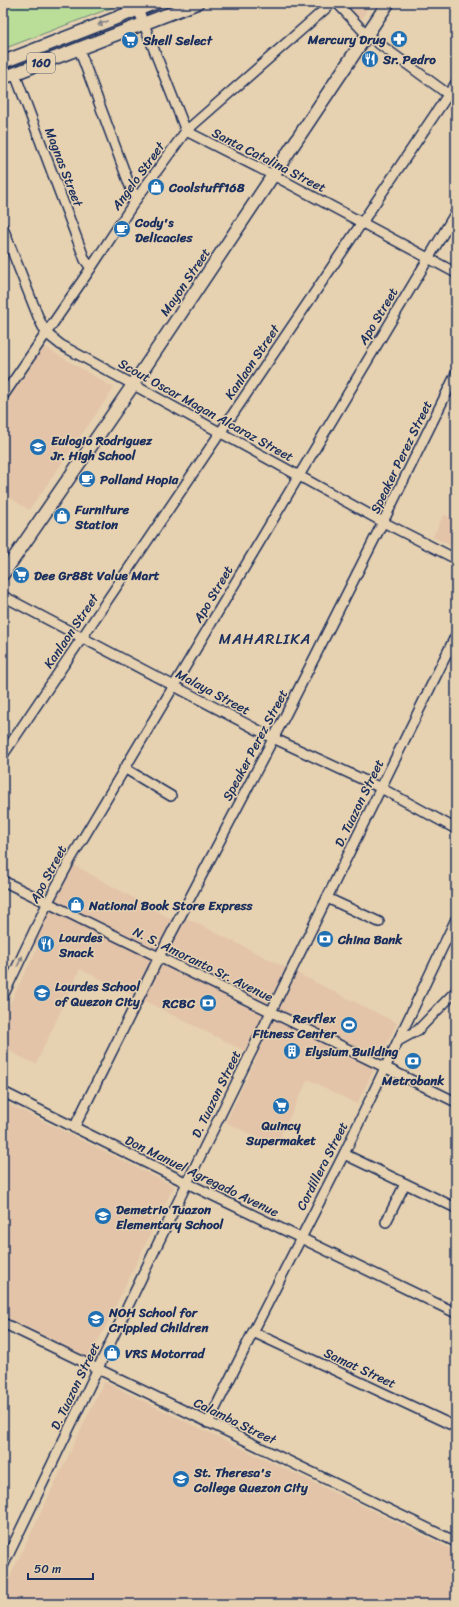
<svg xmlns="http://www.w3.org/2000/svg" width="459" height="1607" viewBox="0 0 459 1607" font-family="Sriracha,sans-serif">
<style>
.built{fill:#e3c4a8}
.green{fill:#badd97;stroke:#6a867a}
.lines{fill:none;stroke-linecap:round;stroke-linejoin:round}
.minor-casing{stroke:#1b2f5e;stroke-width:12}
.major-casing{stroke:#1b2f5e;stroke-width:15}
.minor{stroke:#e6d1b0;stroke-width:9}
.major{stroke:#e6d1b0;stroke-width:12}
.oneway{fill:#808087}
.labels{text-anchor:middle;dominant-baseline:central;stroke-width:3;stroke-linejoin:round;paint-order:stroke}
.shield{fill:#e6d1b0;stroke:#586077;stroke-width:1}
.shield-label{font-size:12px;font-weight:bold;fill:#1b2f5e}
.poi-label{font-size:13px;font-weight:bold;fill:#1b2f5e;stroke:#e6d1b0;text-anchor:start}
.street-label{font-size:13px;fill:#1b2f5e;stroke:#e6d1b0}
.quarter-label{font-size:15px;letter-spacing:1px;fill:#1b2f5e;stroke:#e6d1b0}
</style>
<rect width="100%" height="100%" fill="#e6d1b0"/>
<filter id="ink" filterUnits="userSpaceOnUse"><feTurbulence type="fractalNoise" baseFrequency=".025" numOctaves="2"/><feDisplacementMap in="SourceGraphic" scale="8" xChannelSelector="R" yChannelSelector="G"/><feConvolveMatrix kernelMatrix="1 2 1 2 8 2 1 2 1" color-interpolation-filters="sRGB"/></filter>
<g filter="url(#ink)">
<!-- built -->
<g class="built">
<polygon points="342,3 371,3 359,23"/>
<polygon points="43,346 114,388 29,510 3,493 3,401"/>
<polygon points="444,515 456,521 456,548 433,537"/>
<polygon points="72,864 182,925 186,918 397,1023 357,1104 308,1079 275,1147 226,1122 257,1057 80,969 36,1064 3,1048 3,1017 38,947 32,943"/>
<polygon points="3,1101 174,1186 90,1358 3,1316"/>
<polygon points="104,1382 456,1551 456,1604 3,1604 3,1591"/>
</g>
<!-- green -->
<polygon class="green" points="3,3 124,3 3,49"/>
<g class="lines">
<!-- minor casing -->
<g class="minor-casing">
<g id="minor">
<polyline points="337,3 367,35 456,100"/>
<polyline points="138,9 186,131 273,175 456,273"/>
<polyline points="79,49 131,189 137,198"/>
<polyline points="15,74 85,260 91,268"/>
<polyline points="3,228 39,319 46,333 61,345 383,522 456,559"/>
<polyline points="3,396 91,268 137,198 186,131 332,3"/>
<polyline points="3,596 273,738 381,788 456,829"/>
<polyline points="3,755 456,83"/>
<polyline points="124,768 171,796"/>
<polyline points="3,881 456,1102"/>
<polyline points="327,898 379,922"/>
<polyline points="3,996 48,902 72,857 456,212"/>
<polyline points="398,1041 418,1030 456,991"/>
<polyline points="3,1092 187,1183 456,1313"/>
<polyline points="74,1128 159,957 284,718 383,522 456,374"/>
<polyline points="344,1154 456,1208"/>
<polyline points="386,1222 405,1184"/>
<polyline points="3,1323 456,1542"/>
<polyline points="253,1332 456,1427"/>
<polyline points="208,1423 253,1332 344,1154 456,919"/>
<polyline points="3,1566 187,1183 456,635"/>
</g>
</g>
<!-- major casing -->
<g class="major-casing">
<g id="major">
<polyline points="3,62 155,3"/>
<polyline points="3,78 197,3"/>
<polyline points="3,574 133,385 388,3"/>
</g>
</g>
<!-- minor -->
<use href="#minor" class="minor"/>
<!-- major -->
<use href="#major" class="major"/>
</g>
<!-- one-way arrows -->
<defs><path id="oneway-solid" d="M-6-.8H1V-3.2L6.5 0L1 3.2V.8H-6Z"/></defs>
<g class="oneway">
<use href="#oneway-solid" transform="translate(103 23) rotate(159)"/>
<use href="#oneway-solid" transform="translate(20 961) rotate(-64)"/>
</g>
</g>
<!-- icons -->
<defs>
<g id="pharmacy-disc" transform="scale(0.9)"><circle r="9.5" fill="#1f6fb2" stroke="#e6d1b0"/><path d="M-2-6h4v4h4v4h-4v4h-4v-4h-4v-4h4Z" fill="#fff"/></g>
<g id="supermarket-disc" transform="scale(0.9)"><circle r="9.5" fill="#1f6fb2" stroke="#e6d1b0"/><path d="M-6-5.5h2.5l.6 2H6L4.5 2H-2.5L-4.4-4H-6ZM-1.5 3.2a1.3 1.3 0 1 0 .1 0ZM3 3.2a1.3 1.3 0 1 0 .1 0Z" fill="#fff"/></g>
<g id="restaurant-disc" transform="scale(0.9)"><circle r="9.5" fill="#1f6fb2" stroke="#e6d1b0"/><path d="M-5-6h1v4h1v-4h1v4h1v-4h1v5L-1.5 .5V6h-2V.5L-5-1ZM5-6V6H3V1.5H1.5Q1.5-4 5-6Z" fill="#fff"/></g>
<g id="shop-disc" transform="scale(0.9)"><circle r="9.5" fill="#1f6fb2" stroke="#e6d1b0"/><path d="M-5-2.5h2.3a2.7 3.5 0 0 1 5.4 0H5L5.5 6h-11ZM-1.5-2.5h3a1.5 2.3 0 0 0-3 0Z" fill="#fff"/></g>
<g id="cafe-disc" transform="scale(0.9)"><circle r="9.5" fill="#1f6fb2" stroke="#e6d1b0"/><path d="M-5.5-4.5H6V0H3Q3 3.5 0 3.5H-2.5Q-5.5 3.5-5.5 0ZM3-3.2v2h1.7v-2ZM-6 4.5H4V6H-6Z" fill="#fff"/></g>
<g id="school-disc" transform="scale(0.9)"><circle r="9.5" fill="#1f6fb2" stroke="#e6d1b0"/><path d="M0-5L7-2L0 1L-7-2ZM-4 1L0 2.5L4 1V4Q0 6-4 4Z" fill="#fff"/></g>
<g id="bank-disc" transform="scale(0.9)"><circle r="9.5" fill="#1f6fb2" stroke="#e6d1b0"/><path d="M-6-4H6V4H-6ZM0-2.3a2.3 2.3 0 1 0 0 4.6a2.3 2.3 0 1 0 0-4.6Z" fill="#fff"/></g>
<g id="stadium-disc" transform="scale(0.9)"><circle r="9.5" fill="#1f6fb2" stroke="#e6d1b0"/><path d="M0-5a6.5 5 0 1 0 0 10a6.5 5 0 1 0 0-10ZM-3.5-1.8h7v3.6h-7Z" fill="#fff"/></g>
<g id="building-disc" transform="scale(0.9)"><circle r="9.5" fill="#1f6fb2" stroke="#e6d1b0"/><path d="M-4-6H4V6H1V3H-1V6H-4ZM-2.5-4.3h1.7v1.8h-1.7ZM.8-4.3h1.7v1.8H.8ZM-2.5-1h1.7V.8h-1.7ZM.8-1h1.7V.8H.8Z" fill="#fff"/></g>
</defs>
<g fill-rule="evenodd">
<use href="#pharmacy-disc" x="399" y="39"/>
<use href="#supermarket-disc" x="130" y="40"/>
<use href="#restaurant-disc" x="370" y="59"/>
<use href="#shop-disc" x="156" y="187"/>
<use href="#cafe-disc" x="122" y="229"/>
<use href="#school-disc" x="38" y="447"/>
<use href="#cafe-disc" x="87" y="479"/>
<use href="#shop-disc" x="62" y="516"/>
<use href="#supermarket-disc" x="21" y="575"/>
<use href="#shop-disc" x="76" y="905"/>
<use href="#bank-disc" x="325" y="939"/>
<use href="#restaurant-disc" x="46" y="944"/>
<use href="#school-disc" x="42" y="993"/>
<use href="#bank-disc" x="208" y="1003"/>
<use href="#stadium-disc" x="349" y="1025"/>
<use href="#building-disc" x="292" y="1051"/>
<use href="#bank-disc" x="413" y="1061"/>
<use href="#supermarket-disc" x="281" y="1106"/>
<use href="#school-disc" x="103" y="1216"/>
<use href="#school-disc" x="96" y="1319"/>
<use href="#shop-disc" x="112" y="1353"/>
<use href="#school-disc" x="181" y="1479"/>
</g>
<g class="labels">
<!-- shield labels -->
<rect class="shield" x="27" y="53" width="28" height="20" rx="3"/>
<g class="shield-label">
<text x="41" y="63">160</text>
</g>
<!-- poi labels -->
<g class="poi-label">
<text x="386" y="39" text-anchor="end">Mercury Drug</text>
<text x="143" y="40">Shell Select</text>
<text x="383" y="59">Sr. Pedro</text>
<text x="169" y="187">Coolstuff168</text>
<text x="135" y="222">Cody's<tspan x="135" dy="15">Delicacies</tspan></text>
<text x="51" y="440">Eulogio Rodriguez<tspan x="51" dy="15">Jr. High School</tspan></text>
<text x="100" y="479">Polland Hopia</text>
<text x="75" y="509">Furniture<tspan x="75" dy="15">Station</tspan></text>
<text x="34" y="575">Dee Gr88t Value Mart</text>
<text x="89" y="905">National Book Store Express</text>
<text x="59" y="937">Lourdes<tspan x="59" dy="15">Snack</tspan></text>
<text x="338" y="939">China Bank</text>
<text x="55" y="986">Lourdes School<tspan x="55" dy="15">of Quezon City</tspan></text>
<text x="195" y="1003" text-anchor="end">RCBC</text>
<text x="336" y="1018" text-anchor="end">Revflex<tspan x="336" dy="15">Fitness Center</tspan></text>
<text x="305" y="1051">Elysium Building</text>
<text x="413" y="1080" text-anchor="middle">Metrobank</text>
<text x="281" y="1125" text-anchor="middle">Quincy<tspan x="281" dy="15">Supermaket</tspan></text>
<text x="116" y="1209">Demetrio Tuazon<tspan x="116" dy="15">Elementary School</tspan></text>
<text x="109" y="1312">NOH School for<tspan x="109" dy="15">Crippled Children</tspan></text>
<text x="125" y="1353">VRS Motorrad</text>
<text x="194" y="1472">St. Theresa's<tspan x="194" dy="15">College Quezon City</tspan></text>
</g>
<!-- street labels -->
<g class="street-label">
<text transform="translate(269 160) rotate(27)">Santa Catalina Street</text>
<text transform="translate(64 167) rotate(69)">Magnas Street</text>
<text transform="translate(138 176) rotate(-54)">Angelo Street</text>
<text transform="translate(185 282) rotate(-56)">Mayon Street</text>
<text transform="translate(378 316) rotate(-59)">Apo Street</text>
<text transform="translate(252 362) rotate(-56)">Kanlaon Street</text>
<text transform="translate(206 410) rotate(29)">Scout Oscar Magan Alcaraz Street</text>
<text transform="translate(401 457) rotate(-64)">Speaker Perez Street</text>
<text transform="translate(213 594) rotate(-59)">Apo Street</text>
<text transform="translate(71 631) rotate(-56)">Kanlaon Street</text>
<text transform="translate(213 692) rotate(28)">Malaya Street</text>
<text transform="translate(255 745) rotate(-62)">Speaker Perez Street</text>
<text transform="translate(359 803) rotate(-64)">D. Tuazon Street</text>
<text transform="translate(48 874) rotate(-62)">Apo Street</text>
<text transform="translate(203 964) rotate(26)">N. S. Amoranto Sr. Avenue</text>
<text transform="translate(216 1094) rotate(-64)">D. Tuazon Street</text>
<text transform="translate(322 1166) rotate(-63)">Cordillera Street</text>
<text transform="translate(202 1176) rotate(26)">Don Manuel Agregado Avenue</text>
<text transform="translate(360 1368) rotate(25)">Samat Street</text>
<text transform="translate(75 1386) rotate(-64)">D. Tuazon Street</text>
<text transform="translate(235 1421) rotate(26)">Calamba Street</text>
</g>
<!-- quarter labels -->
<g class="quarter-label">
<text x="265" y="639">MAHARLIKA</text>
</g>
</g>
<!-- margin -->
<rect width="459" height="1607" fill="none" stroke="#e6d1b0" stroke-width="16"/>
<rect x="8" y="8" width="443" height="1591" fill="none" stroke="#1b2f5e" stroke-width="1.5" filter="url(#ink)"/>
<!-- scale -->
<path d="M28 1573v6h65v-6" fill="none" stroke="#1b2f5e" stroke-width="2"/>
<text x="34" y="1573" font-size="12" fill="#1b2f5e" stroke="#e6d1b0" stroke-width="3" paint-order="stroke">50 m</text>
</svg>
